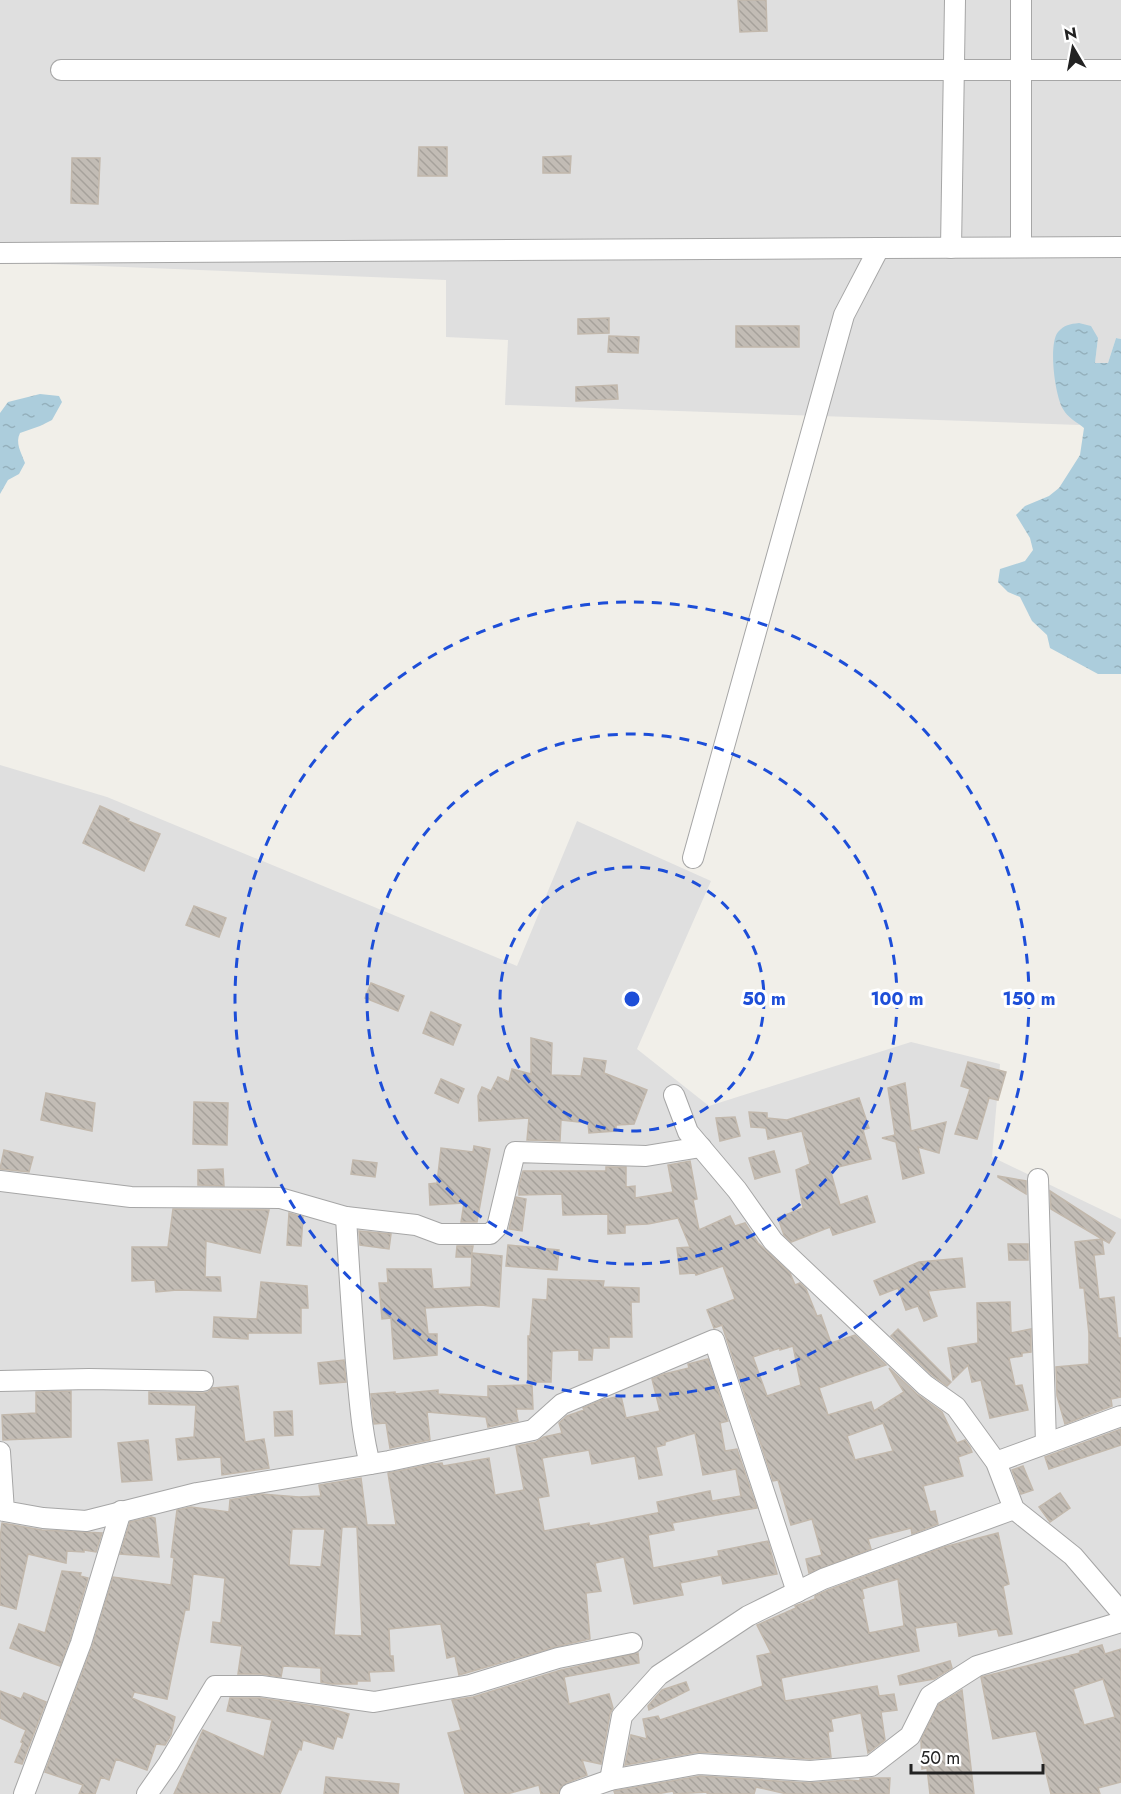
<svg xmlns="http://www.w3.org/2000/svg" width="1121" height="1794" viewBox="0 0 1121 1794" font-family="Jost,sans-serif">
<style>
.residential{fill:#dfdfdf}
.water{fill:url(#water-ripples)}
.building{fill:url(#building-back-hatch);stroke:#c2b8ac;stroke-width:1.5;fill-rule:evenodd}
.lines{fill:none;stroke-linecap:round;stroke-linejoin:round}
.minor-casing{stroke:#a6a6a6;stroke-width:22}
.minor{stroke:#fff;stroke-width:20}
.ring{fill:none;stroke:#1d4ed8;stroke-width:3;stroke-dasharray:10 8}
.centre{fill:#1d4ed8;stroke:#fff;stroke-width:3}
.ring-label{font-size:18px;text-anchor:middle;font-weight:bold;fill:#1d4ed8;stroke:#fff;stroke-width:6;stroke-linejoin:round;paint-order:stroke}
</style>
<defs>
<pattern id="water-ripples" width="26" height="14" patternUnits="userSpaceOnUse" patternTransform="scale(1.5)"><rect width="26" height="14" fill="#accddc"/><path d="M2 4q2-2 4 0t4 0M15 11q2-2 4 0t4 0" fill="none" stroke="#94b0bc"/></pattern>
<pattern id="building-back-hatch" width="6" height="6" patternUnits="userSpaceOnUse" patternTransform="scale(1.5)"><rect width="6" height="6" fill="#c2bcb5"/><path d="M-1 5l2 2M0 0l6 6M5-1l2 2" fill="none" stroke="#a6a19b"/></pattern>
</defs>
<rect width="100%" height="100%" fill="#f1efe9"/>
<!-- residential -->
<g class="residential">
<polygon points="0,0 1121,0 1121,339 1116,338 1108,363 1095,363 1098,338 1064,411 1080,425 505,405 508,340 446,337 446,280 0,262"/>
<polygon points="0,765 107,797 517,966 577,821 711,881 637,1049 709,1106 911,1042 1000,1064 992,1157 1121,1219 1121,1794 0,1794"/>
</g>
<!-- water -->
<g class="water">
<path d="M1079 323 1091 326 1098 338 1095 363H1108L1116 338 1121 339V674H1098L1050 648 1047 635 1032 621 1020 597 1008 592 998 582 1000 569 1025 561 1033 550 1030 538 1016 515 1025 506 1049 496 1059 488 1080 455 1084 428C1078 423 1067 417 1063 409 1055 396 1048 344 1058 332 1064 325 1070 324 1079 323Z"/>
<path d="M40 394 59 396 62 402 52 420 40 426 20 433C15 443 21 452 25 463L19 474 8 480 0 494V413L8 402Z"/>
</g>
<!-- building -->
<g class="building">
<polygon points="738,0 766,0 767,31 740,32"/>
<polygon points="419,147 447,147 447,176 418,176"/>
<polygon points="571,156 570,173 543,173 543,157"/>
<polygon points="72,158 100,158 98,204 71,203"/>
<polygon points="609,318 609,333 578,334 578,319"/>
<rect x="736" y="326" width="63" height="21"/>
<polygon points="609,336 639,337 638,353 608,352"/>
<polygon points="617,385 618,399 576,401 576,387"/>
<polygon points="100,806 129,819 128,821 160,834 144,871 83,843"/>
<polygon points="194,906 226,918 219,937 186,925"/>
<polygon points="371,983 404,996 398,1011 365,998"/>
<polygon points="431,1012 461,1025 453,1045 423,1033"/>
<polygon points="531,1038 552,1043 551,1075 581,1076 584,1058 606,1061 604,1073 647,1090 634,1124 616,1125 616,1131 589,1133 588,1123 561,1120 560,1141 527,1140 529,1118 479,1121 478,1096 482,1087 491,1091 498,1077 509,1082 512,1069 531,1074"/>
<polygon points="968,1062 1006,1072 998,1100 989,1098 977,1139 955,1134 970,1089 961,1086"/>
<polygon points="441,1079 464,1089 458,1103 435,1093"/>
<polygon points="905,1083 911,1131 946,1122 939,1153 918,1147 924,1173 903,1179 896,1142 882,1138 895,1135 888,1088"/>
<polygon points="46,1093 95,1103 92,1131 41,1120"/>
<polygon points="859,1098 869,1128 863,1130 871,1159 830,1169 840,1205 867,1196 875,1222 833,1235 830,1227 791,1242 784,1235 778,1218 803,1208 796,1170 810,1164 802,1131 768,1139 766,1128 751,1127 749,1112 767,1113 767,1118 787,1120"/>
<polygon points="194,1102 228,1103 227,1145 193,1144"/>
<polygon points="735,1117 740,1136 720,1141 716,1118"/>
<polygon points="474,1146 490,1149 477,1222 461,1222 464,1203 430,1205 429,1184 437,1183 441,1148 473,1152"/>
<polygon points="4,1150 33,1157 29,1172 0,1169"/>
<polygon points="774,1151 780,1172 755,1179 749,1158"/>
<polygon points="353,1160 377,1163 375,1177 351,1174"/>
<path d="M690 1161 697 1199 693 1200 699 1230 730 1216 735 1226 745 1223 758 1243 790 1273 795 1285 800 1283 806 1289 817 1316 821 1315 831 1343 855 1335 886 1365 819 1388 828 1415 871 1402 874 1411 904 1392 889 1368 917 1394 942 1412 957 1443 965 1440 970 1447 972 1452 958 1457 963 1476 923 1486 930 1512 935 1511 938 1524 912 1534 911 1528 868 1539 871 1549 809 1573 806 1559 822 1555 812 1519 791 1525 778 1480 773 1481 722 1325 714 1328 707 1310 735 1299 723 1266 696 1275 695 1273 680 1274 677 1248 690 1247 678 1218 648 1224 625 1225V1233L608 1234V1214L563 1215 562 1194 519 1195V1185L523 1171H606V1167H626V1187L635 1186V1198L673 1192 668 1165ZM793 1346 801 1385 767 1396 753 1357 780 1348V1350ZM883 1423 893 1451 855 1460 847 1436Z"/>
<polygon points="223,1169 224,1186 198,1185 198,1170"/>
<polygon points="998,1176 1026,1181 1026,1194 998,1177"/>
<polygon points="1050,1191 1115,1233 1109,1243 1102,1239 1104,1254 1094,1255 1099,1299 1114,1297 1118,1338 1121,1338 1121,1397 1111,1399 1112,1406 1065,1424 1057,1396 1056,1367 1089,1364 1089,1334 1084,1288 1080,1288 1075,1242 1102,1239 1051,1209"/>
<polygon points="516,1197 526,1199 522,1231 509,1229"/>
<polygon points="173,1209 269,1210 260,1253 206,1241 205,1277 220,1277 221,1291 177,1290 156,1292 155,1280 132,1281 132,1247 168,1247"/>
<polygon points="289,1213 303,1217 301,1246 287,1245"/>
<polygon points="359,1231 391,1234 389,1249 360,1245"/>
<polygon points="1008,1244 1028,1244 1028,1260 1009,1260"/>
<polygon points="508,1245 559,1250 557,1270 506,1266"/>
<polygon points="457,1246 473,1246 471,1257 456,1257"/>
<polygon points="472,1253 502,1256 499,1307 481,1305 425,1308 428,1334 437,1334 437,1355 394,1359 391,1318 382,1319 379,1283 388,1283 387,1269 431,1269 433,1289 471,1287"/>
<polygon points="962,1258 965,1287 928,1291 937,1316 924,1321 918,1306 906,1310 898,1288 880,1295 874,1281 919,1262"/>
<polygon points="548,1279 604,1281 603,1287 639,1288 639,1302 631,1302 632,1337 609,1337 609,1348 593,1348 592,1360 579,1360 579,1350 552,1351 551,1382 528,1382 528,1336 530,1336 533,1299 547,1300"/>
<polygon points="261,1282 307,1286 308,1308 301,1308 301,1333 248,1333 248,1339 213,1337 214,1317 257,1319"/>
<polygon points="1010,1302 1011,1333 1031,1329 1031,1352 1022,1353 1022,1356 1009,1358 1015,1386 1022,1385 1028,1410 990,1418 981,1380 972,1382 968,1365 953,1380 948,1348 978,1343 977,1303"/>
<polygon points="898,1329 951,1382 947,1386 933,1376 891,1336"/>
<path d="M708 1359 728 1421 720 1423 725 1451 737 1449 757 1508 672 1523 674 1530 648 1535 653 1568 719 1556 718 1551 768 1541 777 1574 723 1584 721 1575 680 1583 683 1595 634 1604 624 1557 595 1563 601 1591 586 1593 590 1639 555 1647 459 1675 455 1656 447 1658 441 1624 389 1629 390 1656H393L394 1671 369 1672 370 1681H357V1684H332L321 1682V1668L283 1666 281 1677 261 1674H238L242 1646 211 1642 213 1622 221 1623 225 1578 193 1574 189 1610H185L167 1699 134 1692 132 1698 175 1717 171 1735 165 1745 156 1744 147 1770 116 1759 109 1780 101 1777 95 1794H79L83 1785 45 1772 92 1647 113 1577 171 1585 174 1558 171 1557 177 1510 191 1507 229 1512 230 1500 261 1494 299 1497 321 1496 319 1485 361 1478 367 1525H396L388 1473 432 1464 442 1463 443 1466 489 1458 495 1495 524 1490 516 1446 536 1442 544 1437 562 1433 559 1423 567 1416 584 1410 583 1408 602 1400 621 1396 626 1418 660 1411 652 1379 664 1374 689 1368 688 1364ZM695 1433 703 1475 736 1469 741 1496 712 1501 710 1491 657 1502 659 1512 657 1513 590 1526 589 1523 544 1531 538 1498 549 1496 542 1458 589 1450 592 1464 635 1456 639 1479 662 1475 656 1447 665 1445V1442ZM342 1527H357L362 1636 334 1635ZM292 1529H325L321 1567 289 1565Z"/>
<polygon points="344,1360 346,1382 320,1384 318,1363"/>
<polygon points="532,1385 533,1409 516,1409 518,1421 488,1427 486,1417 427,1412 430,1440 390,1448 386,1423 374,1424 371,1394 395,1392 395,1394 438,1390 438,1394 488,1397 488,1386"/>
<polygon points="238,1386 245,1442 264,1439 269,1468 222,1475 221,1457 178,1460 176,1439 194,1437 196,1405 149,1404 149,1392 203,1393 208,1392 212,1388"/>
<polygon points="71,1391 71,1437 3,1440 2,1415 36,1413 36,1392"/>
<polygon points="292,1411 293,1435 275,1436 274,1412"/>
<polygon points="1121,1429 1121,1445 1049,1469 1045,1457"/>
<polygon points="148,1440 152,1480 122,1482 118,1443"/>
<polygon points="1023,1466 1033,1490 1021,1494 1012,1470"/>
<polygon points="1060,1493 1070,1508 1050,1522 1039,1507"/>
<polygon points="151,1517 155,1518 159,1557 120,1554 130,1522"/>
<polygon points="2,1523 42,1530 102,1533 96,1552 84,1550 84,1552 67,1551 66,1563 28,1554 16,1609 0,1605 0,1538"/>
<path d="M998 1533 1009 1584 1003 1586 1012 1634 999 1636 997 1629 959 1636 957 1622 915 1628 919 1651 781 1678 785 1701 877 1686 879 1696 894 1694 897 1710 881 1712 885 1740 868 1753 861 1713 831 1719 833 1731 828 1732 831 1757 810 1759 699 1752 625 1765 631 1735 647 1739 643 1719 658 1716 660 1720 763 1686 757 1656 771 1653 757 1625 796 1608 795 1606 815 1599V1596L828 1590 944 1547ZM898 1579 904 1626 869 1633 862 1599 864 1598 862 1589Z"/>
<polygon points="62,1571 81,1573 80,1576 88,1578 70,1639 60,1666 10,1648 19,1624 45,1633"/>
<path d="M1102 1645 1105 1654 1121 1649V1782L1098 1788 1100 1794H1051L1036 1731 993 1739 981 1677 1080 1653V1651ZM1103 1679 1115 1717 1084 1725 1073 1689Z"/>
<polygon points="638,1653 639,1663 564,1677 569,1704 609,1694 613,1708 610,1714 601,1764 582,1760 587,1775 566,1783 561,1787 558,1794 541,1794 539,1785 507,1794 465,1794 448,1733 461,1730 452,1700 473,1697 561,1670"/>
<polygon points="950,1661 952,1668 934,1679 900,1685 898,1676"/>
<polygon points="686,1682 689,1690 649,1710 648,1706 662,1690"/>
<polygon points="962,1690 974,1794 930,1794 927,1768 922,1769 921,1740 939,1704"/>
<polygon points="0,1691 21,1699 24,1693 46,1702 22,1764 15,1762 23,1743 21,1742 26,1730 0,1718"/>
<polygon points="230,1698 260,1698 328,1708 349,1714 342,1738 337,1736 333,1749 303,1740 301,1750 299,1749 280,1794 174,1794 203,1730 264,1757 272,1720 227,1711"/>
<polygon points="700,1776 809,1783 848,1780 860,1781 860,1779 873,1778 890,1778 889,1794 787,1794 756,1787 754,1794 707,1794 708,1792 674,1794 673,1791 657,1794 615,1794 614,1791"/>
<polygon points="326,1777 399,1784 398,1794 324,1794"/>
</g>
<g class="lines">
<!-- minor casing -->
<g class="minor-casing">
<g id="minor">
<polyline points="1021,0 1021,247"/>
<polyline points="61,70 1121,70"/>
<polyline points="951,248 955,0"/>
<polyline points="0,253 879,248"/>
<polyline points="693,858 844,315 879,248 1121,247"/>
<polyline points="674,1095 688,1132 737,1190 773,1241 925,1385 956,1407 996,1462 1014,1509 1073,1556 1121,1612"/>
<polyline points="1038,1179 1046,1443"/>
<polyline points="0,1181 131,1197 280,1198 346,1217 416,1225 440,1234 490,1234 497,1227 515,1152 646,1156 701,1147"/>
<path d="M346 1217C349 1269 352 1321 357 1373 360 1404 362 1434 370 1464"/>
<polyline points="0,1381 89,1379 203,1381"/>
<polyline points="0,1452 4,1511 43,1518 86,1521 197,1493 389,1461 533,1430 562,1404 714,1340 797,1592"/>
<polyline points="996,1462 1121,1416"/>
<polyline points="610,1780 622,1716 659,1675 748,1616 823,1579 1014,1509"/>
<polyline points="24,1794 81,1643 121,1511"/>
<polyline points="147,1794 168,1764 215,1686 261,1686 374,1702 470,1685 558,1658 632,1643"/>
<polyline points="570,1794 610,1780 699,1764 810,1771 871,1766 910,1736 930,1696 977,1666 1121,1622"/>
</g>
</g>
<!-- minor -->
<use href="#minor" class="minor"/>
</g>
<!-- distance rings -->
<g class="ring">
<circle cx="632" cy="999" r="132"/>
<circle cx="632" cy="999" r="265"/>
<circle cx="632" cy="999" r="397"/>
</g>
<circle cx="632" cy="999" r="9" class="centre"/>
<g class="ring-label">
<text x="764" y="1005">50 m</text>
<text x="897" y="1005">100 m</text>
<text x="1029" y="1005">150 m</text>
</g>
<!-- north arrow -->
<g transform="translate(1073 48) rotate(350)" stroke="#ffffff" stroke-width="4.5" paint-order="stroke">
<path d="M0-4.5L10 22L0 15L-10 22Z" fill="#222222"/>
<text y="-9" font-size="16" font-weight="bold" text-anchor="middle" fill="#222222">N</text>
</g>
<!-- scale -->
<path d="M911 1764v9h132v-9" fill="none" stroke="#222222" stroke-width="3"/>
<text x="920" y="1764" font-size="18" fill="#222222" stroke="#ffffff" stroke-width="4.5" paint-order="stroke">50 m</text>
</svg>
